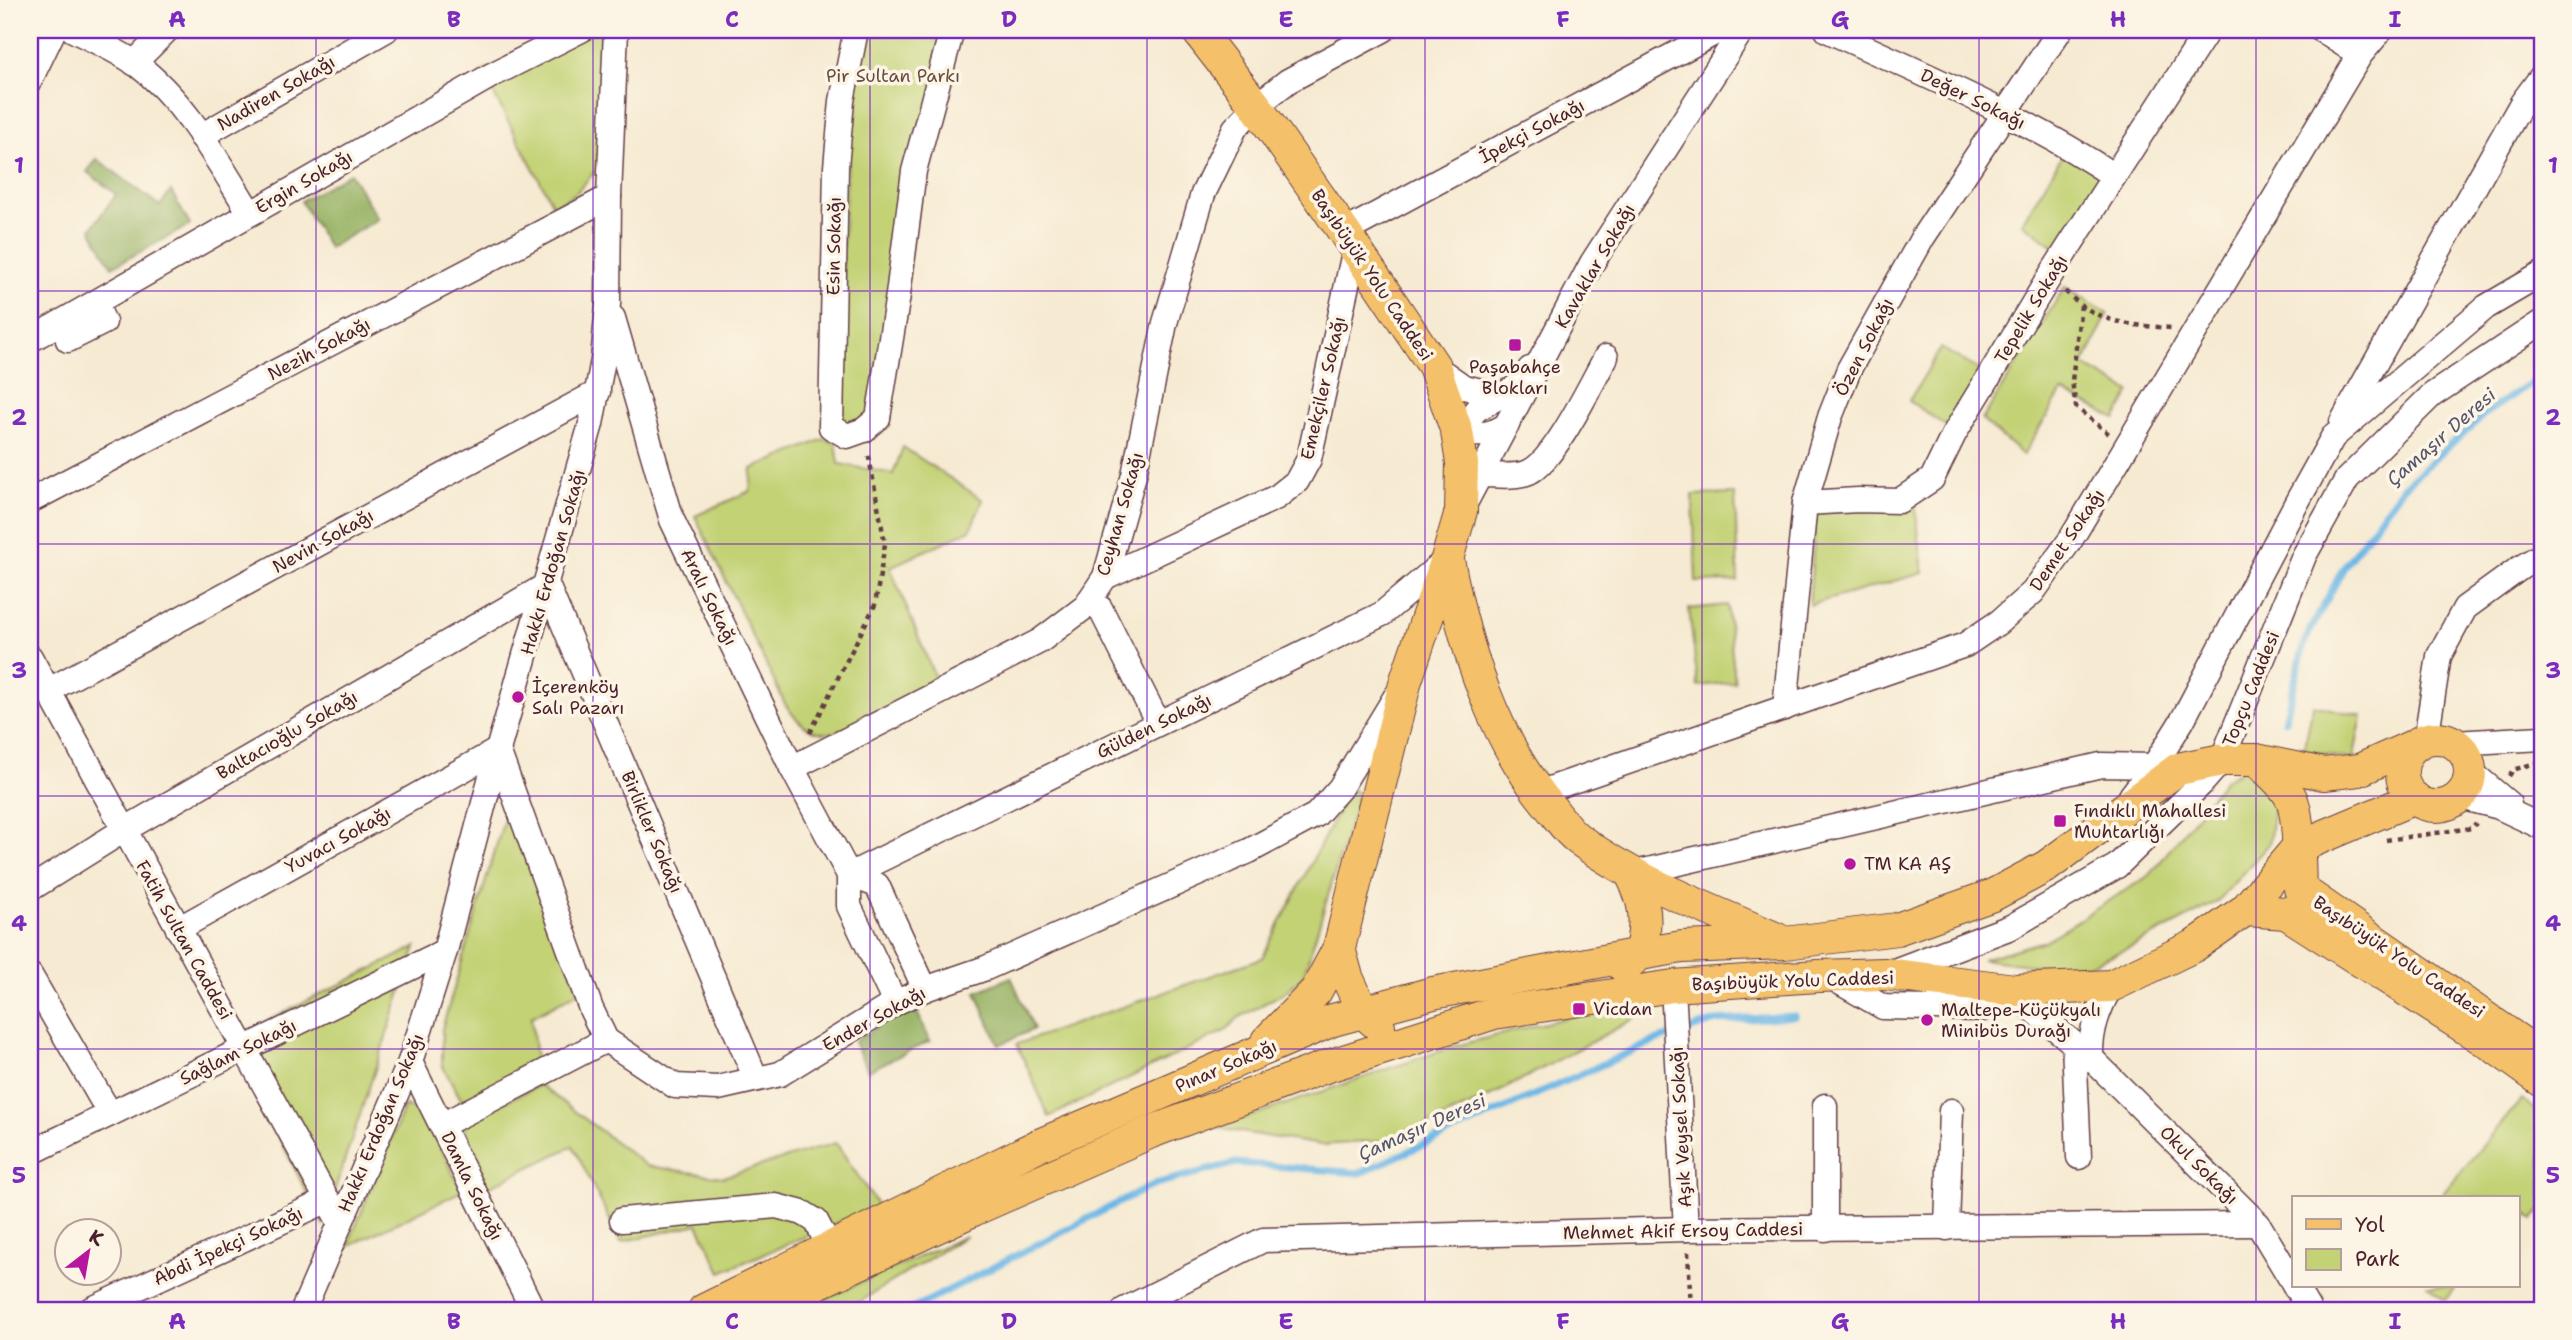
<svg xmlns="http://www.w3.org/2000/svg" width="2572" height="1340" viewBox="0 0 2572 1340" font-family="'Shantell Sans',sans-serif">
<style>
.green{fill:#c2d275;stroke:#867850;stroke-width:2}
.forest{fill:#99b466;stroke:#726a48;stroke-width:2}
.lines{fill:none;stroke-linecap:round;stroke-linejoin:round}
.stream{stroke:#6db7e6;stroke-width:7}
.minor-casing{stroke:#643d44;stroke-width:27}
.major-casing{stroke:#643d44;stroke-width:34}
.path{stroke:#643d44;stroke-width:4.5;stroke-dasharray:5 5;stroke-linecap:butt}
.minor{stroke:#fff;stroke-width:24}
.major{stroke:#f4c16a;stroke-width:32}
.grid{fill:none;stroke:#7b2cbf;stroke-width:2;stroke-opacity:0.55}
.poi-dot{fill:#b5179e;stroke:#fcf5e5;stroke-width:2.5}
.labels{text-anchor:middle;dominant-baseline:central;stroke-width:7;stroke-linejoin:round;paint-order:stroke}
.park-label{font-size:18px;fill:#684c3e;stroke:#fcf5e5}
.street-label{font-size:18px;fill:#4a1f2b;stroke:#fcf5e5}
.poi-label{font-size:18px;fill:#4a1f2b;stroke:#fcf5e5;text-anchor:start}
.water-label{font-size:19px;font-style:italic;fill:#56546c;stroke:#fcf5e5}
.neatline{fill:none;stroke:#7b2cbf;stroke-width:2.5}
.grid-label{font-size:23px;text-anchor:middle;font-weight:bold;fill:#7b2cbf}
</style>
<rect width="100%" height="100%" fill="#fcf5e5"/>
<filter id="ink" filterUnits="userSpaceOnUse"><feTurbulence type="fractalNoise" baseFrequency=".0143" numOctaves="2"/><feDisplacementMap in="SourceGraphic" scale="14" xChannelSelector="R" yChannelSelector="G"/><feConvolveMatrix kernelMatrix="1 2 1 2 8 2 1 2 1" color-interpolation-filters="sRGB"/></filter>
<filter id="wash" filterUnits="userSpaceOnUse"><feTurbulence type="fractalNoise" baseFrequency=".00686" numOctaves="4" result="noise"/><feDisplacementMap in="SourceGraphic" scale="28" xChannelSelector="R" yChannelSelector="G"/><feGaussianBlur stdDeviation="1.57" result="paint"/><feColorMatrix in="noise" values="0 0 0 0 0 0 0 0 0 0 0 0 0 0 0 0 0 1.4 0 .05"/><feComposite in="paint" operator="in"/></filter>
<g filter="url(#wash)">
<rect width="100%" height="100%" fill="#f6ead2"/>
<!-- green -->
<g class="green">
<polygon points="566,30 602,30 597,169 577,192 554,207 482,72"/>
<polygon points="856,30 952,30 878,418 831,427"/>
<polygon points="2068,146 2114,176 2064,253 2022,223"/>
<polygon points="2065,287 2108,314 2083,365 2130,392 2116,419 2062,391 2023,455 1982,420"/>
<polygon points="1941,348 1983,372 1949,428 1909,401"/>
<path d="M824 439 836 443 839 464 893 474 903 447 983 500 970 530 890 567 936 680C913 693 846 736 823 733 805 731 794 717 785 704L695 516 750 491 752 469Z"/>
<polygon points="1735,494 1738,581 1696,582 1693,495"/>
<polygon points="1915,502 1923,573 1809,605 1816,513"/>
<polygon points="1727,605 1735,682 1698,686 1689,609"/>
<polygon points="2313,705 2362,716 2353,760 2304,750"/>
<polygon points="2243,770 2262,784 2274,807 2269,844 2217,902 2133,946 2089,965 2044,967 1982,959 2045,941 2150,875 2225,779"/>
<polygon points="1350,788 1359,794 1304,974 1287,991 1238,1018 1225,1031 1049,1117 1017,1044 1262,958"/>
<polygon points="508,806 579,992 531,1017 537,1067 462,1101 442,1065 442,1029"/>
<polygon points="416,947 323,1225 230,1039"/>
<polygon points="1619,1004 1643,1005 1649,1011 1489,1097 1393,1140 1321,1145 1216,1128 1452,1047"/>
<polygon points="540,1085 647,1166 723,1177 836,1143 878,1206 721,1272 698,1224 621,1242 573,1146 484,1189 463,1122"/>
<polygon points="2522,1099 2542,1116 2542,1210 2534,1219 2521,1208 2518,1212 2518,1198 2439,1198"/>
<polygon points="405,1106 424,1114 462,1191 347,1247"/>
<polygon points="966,1236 846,1310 799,1310"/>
<polygon points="2428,1286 2456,1286 2445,1300"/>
</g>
<!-- forest -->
<g class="forest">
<polygon points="97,159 160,206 171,191 190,225 112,267 91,229 116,194 87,172"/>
<polygon points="350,173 378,219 329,248 301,201"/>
<polygon points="1011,977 1034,1029 999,1045 976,992"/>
<polygon points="913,1003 930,1041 868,1071 854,1042"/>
</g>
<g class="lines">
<!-- stream -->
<g class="stream">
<polyline points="2285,720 2305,641 2344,567 2403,487 2487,412 2542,376"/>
<polyline points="910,1310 1155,1184 1236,1163 1360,1173 1655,1041 1716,1021 1795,1016"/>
</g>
</g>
</g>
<g filter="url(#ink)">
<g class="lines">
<!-- minor casing -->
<g class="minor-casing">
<g id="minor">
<path d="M73 30C93 40 116 50 135 63 186 101 217 160 250 213"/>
<polyline points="856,30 842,101 836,167 831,427 847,436 864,430 878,418 898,295 914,171 952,30"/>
<path d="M1827 30C1924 75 2024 116 2114 176"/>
<polyline points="2321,30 2360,55"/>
<polyline points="134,63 167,30"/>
<polyline points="30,80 54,30"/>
<polyline points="201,136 386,30"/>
<polyline points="1344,232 1720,30"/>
<polyline points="613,318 672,520 792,768 849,875 849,906 895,1003"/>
<polyline points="30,340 492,75 581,30"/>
<polyline points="68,340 104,322 95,303"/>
<polyline points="1434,366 1464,387 1498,395"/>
<polyline points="2342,422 2522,103 2542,76"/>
<path d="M1507 425C1487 437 1479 435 1457 432L1477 409 1518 386 1530 369"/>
<path d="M1480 475C1495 475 1515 478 1529 472 1555 460 1591 384 1606 357"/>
<polyline points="30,501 609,197"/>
<polyline points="1805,503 1858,500 1899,501 1932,479 1954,434 2050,276 2208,30"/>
<polyline points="1462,509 1592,263 1742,30"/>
<polyline points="1105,577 1277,497 1297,481 1309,459 1355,248"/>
<polyline points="1089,601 1100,608 1158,723"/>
<polyline points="30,657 340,1223"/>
<polyline points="49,690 598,392"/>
<polyline points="1785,708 1805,503 1830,417 1849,369 1923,237 2060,30"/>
<polyline points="2426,739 2439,656 2465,608 2520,568 2542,555"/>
<polyline points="2454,743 2542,738"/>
<polyline points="792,768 1040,641 1085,607 1105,577 1134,475 1165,323 1203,194 1235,128 1256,106 1288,81 1383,30"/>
<polyline points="2470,771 2509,804"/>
<polyline points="1538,793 1965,645 1999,622 2033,592 2071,539 2360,55 2381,30"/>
<polyline points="2131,796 2154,766 2182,721 2297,502 2333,437 2486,307 2542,274"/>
<polyline points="2460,797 2499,807 2542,827"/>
<polyline points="1631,874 2101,765 2154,766"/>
<polyline points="849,875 1382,614 1447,559"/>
<polyline points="849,875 877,885 925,989"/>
<polyline points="30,889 124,830 547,585 756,1079"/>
<polyline points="178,929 498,750 591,1009 606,1040 675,1086 718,1088 780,1074 895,1003 925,989 986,968 1249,851 1316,815 1340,788 1396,696"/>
<polyline points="1889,973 2011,927 2117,866 2201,784 2222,760 2304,556 2347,479 2432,395 2542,322"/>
<polyline points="30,975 110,1114"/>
<polyline points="1829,976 1883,1007 1983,1009 2008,989"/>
<polyline points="1673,986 1686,1229"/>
<polyline points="2015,990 2029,1006 2091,1058 2258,1224 2294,1284"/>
<polyline points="2074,1044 2079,1157"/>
<path d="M2091 1058C2090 1031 2098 1009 2111 986"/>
<polyline points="410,1062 533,1310"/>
<polyline points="1825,1106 1825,1229"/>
<polyline points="442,1125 606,1040"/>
<polyline points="30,1153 445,951"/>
<polyline points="622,1220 776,1206 803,1213 816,1221 830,1248"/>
<polyline points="1947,1228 1951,1111"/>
<polyline points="2295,1286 2309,1310"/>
<polyline points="90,1310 328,1200"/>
<polyline points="303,1310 410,1062 445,951 498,750 591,424 603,360 608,304 609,197 616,30"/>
<polyline points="1124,1310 1263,1240 1686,1229 2258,1224"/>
</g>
</g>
<!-- major casing -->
<g class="major-casing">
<g id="major">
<polyline points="1197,30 1256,106 1344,232 1434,366 1457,432 1462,463 1461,511 1447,559 1406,680 1339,948 1316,991 1267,1041"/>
<path d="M1448 560C1465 648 1492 737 1550 807 1559 818 1567 831 1578 839 1638 883 1709 909 1777 939"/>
<circle cx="2436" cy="772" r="34"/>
<path d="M2256 760C2268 771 2282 782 2290 796 2300 812 2299 869 2300 889L2542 1057"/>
<polyline points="2245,910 2286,913 2489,1043 2542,1081"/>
<polyline points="1339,948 1347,977 1363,1012 1379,1026"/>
<path d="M1624 967 1640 954C1648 921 1646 903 1631 874"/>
<polyline points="704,1310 1037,1146 1333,1020 1433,993 1640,954 1682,947 1785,943 1897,929 1993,895 2047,866 2178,769 2222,760 2256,760 2324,774 2359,770 2417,744"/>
<polyline points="760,1310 973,1210 1151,1132 1325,1067 1494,1013 1673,986 1818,976 1885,974 2015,990 2111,986 2194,946 2245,910 2298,847 2415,798"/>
</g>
</g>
<!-- path -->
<g class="path">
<path d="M2065 291C2098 324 2128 325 2172 328"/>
<polyline points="2081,305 2072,381 2076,407 2109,434"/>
<polyline points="810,733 875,605 885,544 868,452"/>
<polyline points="2509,776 2513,770 2535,763"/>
<polyline points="2386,840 2472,828 2476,823"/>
<polyline points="1688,1252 1691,1310"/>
</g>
<!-- minor -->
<use href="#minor" class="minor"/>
<!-- major -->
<use href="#major" class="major"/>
</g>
</g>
<!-- grid -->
<path class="grid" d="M316 30V1310M593 30V1310M870 30V1310M1147 30V1310M1425 30V1310M1702 30V1310M1979 30V1310M2256 30V1310M30 291H2542M30 544H2542M30 796H2542M30 1049H2542"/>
<!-- markers -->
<g class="poi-dot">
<rect x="1508" y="338" width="14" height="14" rx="3.5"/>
<circle cx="518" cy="697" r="7"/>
<rect x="2053" y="814" width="14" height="14" rx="3.5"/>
<circle cx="1850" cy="864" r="7"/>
<rect x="1572" y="1002" width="14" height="14" rx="3.5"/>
<circle cx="1927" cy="1020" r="7"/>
</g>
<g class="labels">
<!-- park labels -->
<g class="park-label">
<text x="893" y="76">Pir Sultan Parkı</text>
</g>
<!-- street labels -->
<g class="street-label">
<text transform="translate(276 93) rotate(-30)">Nadiren Sokağı</text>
<text transform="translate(1973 99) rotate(26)">Değer Sokağı</text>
<text transform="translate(1532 131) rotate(-28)">İpekçi Sokağı</text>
<text transform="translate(304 182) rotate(-30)">Ergin Sokağı</text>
<text transform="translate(834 246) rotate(-89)">Esin Sokağı</text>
<text transform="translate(1595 266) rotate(-60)">Kavaklar Sokağı</text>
<text transform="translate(1372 275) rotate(56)">Başıbüyük Yolu Caddesi</text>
<text transform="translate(2031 309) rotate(-59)">Tepelik Sokağı</text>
<text transform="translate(1864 347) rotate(-63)">Özen Sokağı</text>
<text transform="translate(319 349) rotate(-28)">Nezih Sokağı</text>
<text transform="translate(1323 388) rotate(-77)">Emekçiler Sokağı</text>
<text transform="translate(1120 514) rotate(-74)">Ceyhan Sokağı</text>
<text transform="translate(2067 540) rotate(-56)">Demet Sokağı</text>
<text transform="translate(323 541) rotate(-29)">Nevin Sokağı</text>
<text transform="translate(553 562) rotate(-74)">Hakkı Erdoğan Sokağı</text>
<text transform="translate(709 597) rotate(64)">Aralı Sokağı</text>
<text transform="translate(2251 689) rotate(-68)">Topçu Caddesi</text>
<text transform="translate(1154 726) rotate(-26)">Gülden Sokağı</text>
<text transform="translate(287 735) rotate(-30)">Baltacıoğlu Sokağı</text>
<text transform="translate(652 832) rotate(67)">Birlikler Sokağı</text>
<text transform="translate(338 840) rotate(-29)">Yuvacı Sokağı</text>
<text transform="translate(184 940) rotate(61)">Fatih Sultan Caddesi</text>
<text transform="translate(2399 957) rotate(34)">Başıbüyük Yolu Caddesi</text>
<text transform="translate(1793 981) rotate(-2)">Başıbüyük Yolu Caddesi</text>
<text transform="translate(874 1019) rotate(-29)">Ender Sokağı</text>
<text transform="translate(238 1052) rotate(-26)">Sağlam Sokağı</text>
<text transform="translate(1226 1066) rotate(-23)">Pınar Sokağı</text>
<text transform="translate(381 1123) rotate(-67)">Hakkı Erdoğan Sokağı</text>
<text transform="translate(1681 1127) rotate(-93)">Aşık Veysel Sokağı</text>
<text transform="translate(2199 1165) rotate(45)">Okul Sokağı</text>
<text transform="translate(472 1186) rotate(64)">Damla Sokağı</text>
<text transform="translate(1683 1231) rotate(-1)">Mehmet Akif Ersoy Caddesi</text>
<text transform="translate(228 1246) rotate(-25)">Abdi İpekçi Sokağı</text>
</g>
<!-- poi labels -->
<g class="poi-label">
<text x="1515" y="367" text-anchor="middle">Paşabahçe<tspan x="1515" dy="21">Blokları</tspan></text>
<text x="532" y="687">İçerenköy<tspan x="532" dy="21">Salı Pazarı</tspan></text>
<text x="2074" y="811">Fındıklı Mahallesi<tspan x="2074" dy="21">Muhtarlığı</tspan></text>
<text x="1864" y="864">TM KA AŞ</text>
<text x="1593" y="1009">Vicdan</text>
<text x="1941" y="1010">Maltepe-Küçükyalı<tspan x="1941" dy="21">Minibüs Durağı</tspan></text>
</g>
<!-- water labels -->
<g class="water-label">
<text transform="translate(2441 437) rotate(-41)">Çamaşır Deresi</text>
<text transform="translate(1422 1127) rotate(-24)">Çamaşır Deresi</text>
</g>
</g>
<!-- margin -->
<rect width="2572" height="1340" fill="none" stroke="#fcf5e5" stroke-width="77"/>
<!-- legend -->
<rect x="2292" y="1196" width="228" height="91" fill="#fcf5e5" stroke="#b59f9b" stroke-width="2"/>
<rect x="2306" y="1219" width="35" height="10" fill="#f4c16a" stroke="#b59f9b" stroke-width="2"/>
<text x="2355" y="1232" font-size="21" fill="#4a1f2b">Yol</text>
<rect x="2306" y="1249" width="35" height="21" fill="#c2d275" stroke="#b59f9b" stroke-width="2"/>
<text x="2355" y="1266" font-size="21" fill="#4a1f2b">Park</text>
<!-- north arrow -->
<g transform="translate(88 1252) rotate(31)"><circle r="33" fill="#fcf5e5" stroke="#b59f9b" stroke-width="2"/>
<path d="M0-5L12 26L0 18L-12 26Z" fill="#b5179e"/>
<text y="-10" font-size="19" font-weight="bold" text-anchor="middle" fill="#4a1f2b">K</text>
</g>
<rect x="38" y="38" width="2496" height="1264" class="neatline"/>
<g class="grid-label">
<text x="177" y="27">A</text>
<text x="454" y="27">B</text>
<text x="732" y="27">C</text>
<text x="1009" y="27">D</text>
<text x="1286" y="27">E</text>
<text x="1563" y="27">F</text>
<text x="1840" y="27">G</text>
<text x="2118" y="27">H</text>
<text x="2395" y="27">I</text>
<text x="19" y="173">1</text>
<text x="2553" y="173">1</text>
<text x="19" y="425">2</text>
<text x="2553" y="425">2</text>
<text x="19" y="678">3</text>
<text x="2553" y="678">3</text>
<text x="19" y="931">4</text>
<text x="2553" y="931">4</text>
<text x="19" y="1183">5</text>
<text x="2553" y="1183">5</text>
<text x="177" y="1329">A</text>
<text x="454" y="1329">B</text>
<text x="732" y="1329">C</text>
<text x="1009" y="1329">D</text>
<text x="1286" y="1329">E</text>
<text x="1563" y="1329">F</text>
<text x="1840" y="1329">G</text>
<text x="2118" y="1329">H</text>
<text x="2395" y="1329">I</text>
</g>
</svg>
